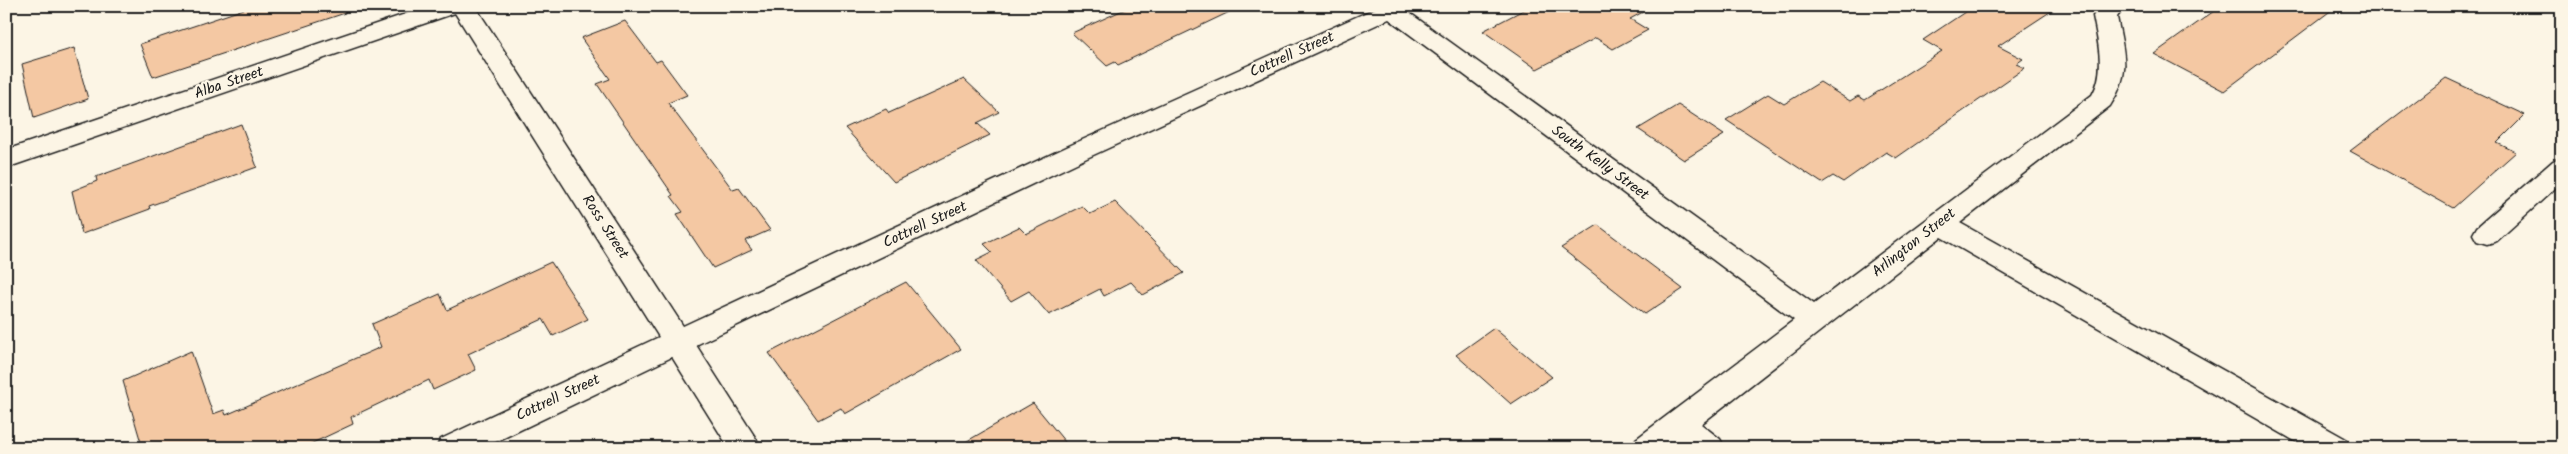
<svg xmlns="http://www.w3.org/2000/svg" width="2568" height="454" viewBox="0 0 2568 454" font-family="Kalam,sans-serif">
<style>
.building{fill:#f4c8a3;stroke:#1c1c1c}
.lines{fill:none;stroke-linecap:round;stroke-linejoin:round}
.minor-casing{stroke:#1c1c1c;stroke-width:3}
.minor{fill:#fcf5e5;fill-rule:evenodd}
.labels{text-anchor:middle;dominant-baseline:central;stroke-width:4.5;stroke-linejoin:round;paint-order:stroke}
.street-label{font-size:15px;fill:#1c1c1c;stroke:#fcf5e5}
</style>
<rect width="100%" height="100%" fill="#fcf5e5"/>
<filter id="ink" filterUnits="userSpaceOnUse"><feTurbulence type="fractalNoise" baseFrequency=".02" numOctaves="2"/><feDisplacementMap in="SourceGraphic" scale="10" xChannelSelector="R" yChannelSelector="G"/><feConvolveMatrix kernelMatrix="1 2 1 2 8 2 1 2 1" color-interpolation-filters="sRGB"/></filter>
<g filter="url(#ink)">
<!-- building -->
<g class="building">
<polygon points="253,6 344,6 345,13 153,77 140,44"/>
<polygon points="1132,6 1242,6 1118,65 1115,62 1107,66 1072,33"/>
<polygon points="1531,6 1654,6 1630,19 1648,30 1613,49 1596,38 1537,69 1483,31"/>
<polygon points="1974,6 2059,6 1998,46 2023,59 2016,64 2025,68 1896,158 1886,152 1843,182 1833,176 1822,183 1726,120 1768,94 1784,104 1820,82 1850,101 1858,96 1865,100 1942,51 1923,40"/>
<polygon points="2221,6 2337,6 2224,91 2154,54"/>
<polygon points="625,21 656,62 661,60 687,95 668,103 733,190 739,188 770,230 745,241 752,250 713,268 677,214 683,212 671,196 673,195 597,84 610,79 581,38"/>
<polygon points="74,48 88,99 34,118 22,64"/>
<polygon points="2446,78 2525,115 2497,143 2516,152 2453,208 2350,151"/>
<polygon points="964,79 999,112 977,123 990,135 894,182 845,128 886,109 889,113"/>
<polygon points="1678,105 1724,135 1684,160 1638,129"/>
<polygon points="241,124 257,167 149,206 150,209 82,234 72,191 97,181 96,177"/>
<polygon points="1115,202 1184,273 1143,295 1131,282 1104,296 1100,289 1049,315 1029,291 1011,301 976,260 992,252 984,244 1019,227 1026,234 1082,206 1090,214"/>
<polygon points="1598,225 1683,289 1645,314 1561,248"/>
<polygon points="551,262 588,319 553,336 543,319 468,354 476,370 433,390 429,380 351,417 353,424 302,448 138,448 142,446 123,381 191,351 213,414 224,410 226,415 381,347 372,324 440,294 447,310"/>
<polygon points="906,282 961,349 845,414 841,408 818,420 769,353"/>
<polygon points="1494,328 1552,377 1511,404 1456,355"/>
<polygon points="1033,403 1070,448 955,448"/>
</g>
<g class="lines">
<!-- minor casing -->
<g class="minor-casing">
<g id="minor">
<path d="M429 6H475L683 326 1071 145 1376 8 1375 6H1410L1407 11 1814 304 2092 95C2106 71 2098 42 2093 16L2101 6H2125L2117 17C2124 54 2132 72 2110 106L1960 223 2346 439 2351 448H2307L1941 237 1701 424 1720 439 1725 448H1686L1678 442 1670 448H1631L1636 439 1794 320 1389 19 1089 157 696 345 762 448H729L672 357 483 448H436L441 439 659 337 455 13 6 168V150Z"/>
<polygon points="2562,158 2562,182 2497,241 2487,244 2477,241 2473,234 2477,227 2553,161"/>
</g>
</g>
<!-- minor -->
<use href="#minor" class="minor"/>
</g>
</g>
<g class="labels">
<!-- street labels -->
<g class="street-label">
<text transform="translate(1292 55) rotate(-24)">Cottrell Street</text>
<text transform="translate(229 83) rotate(-19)">Alba Street</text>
<text transform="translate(1600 163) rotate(36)">South Kelly Street</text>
<text transform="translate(925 225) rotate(-25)">Cottrell Street</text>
<text transform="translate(605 227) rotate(57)">Ross Street</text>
<text transform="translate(1914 243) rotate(-38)">Arlington Street</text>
<text transform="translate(558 398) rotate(-25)">Cottrell Street</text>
</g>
</g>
<!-- margin -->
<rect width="2568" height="454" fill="none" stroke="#fcf5e5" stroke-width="25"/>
<rect x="12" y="12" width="2543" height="429" fill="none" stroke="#1c1c1c" stroke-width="2" filter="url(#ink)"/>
</svg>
